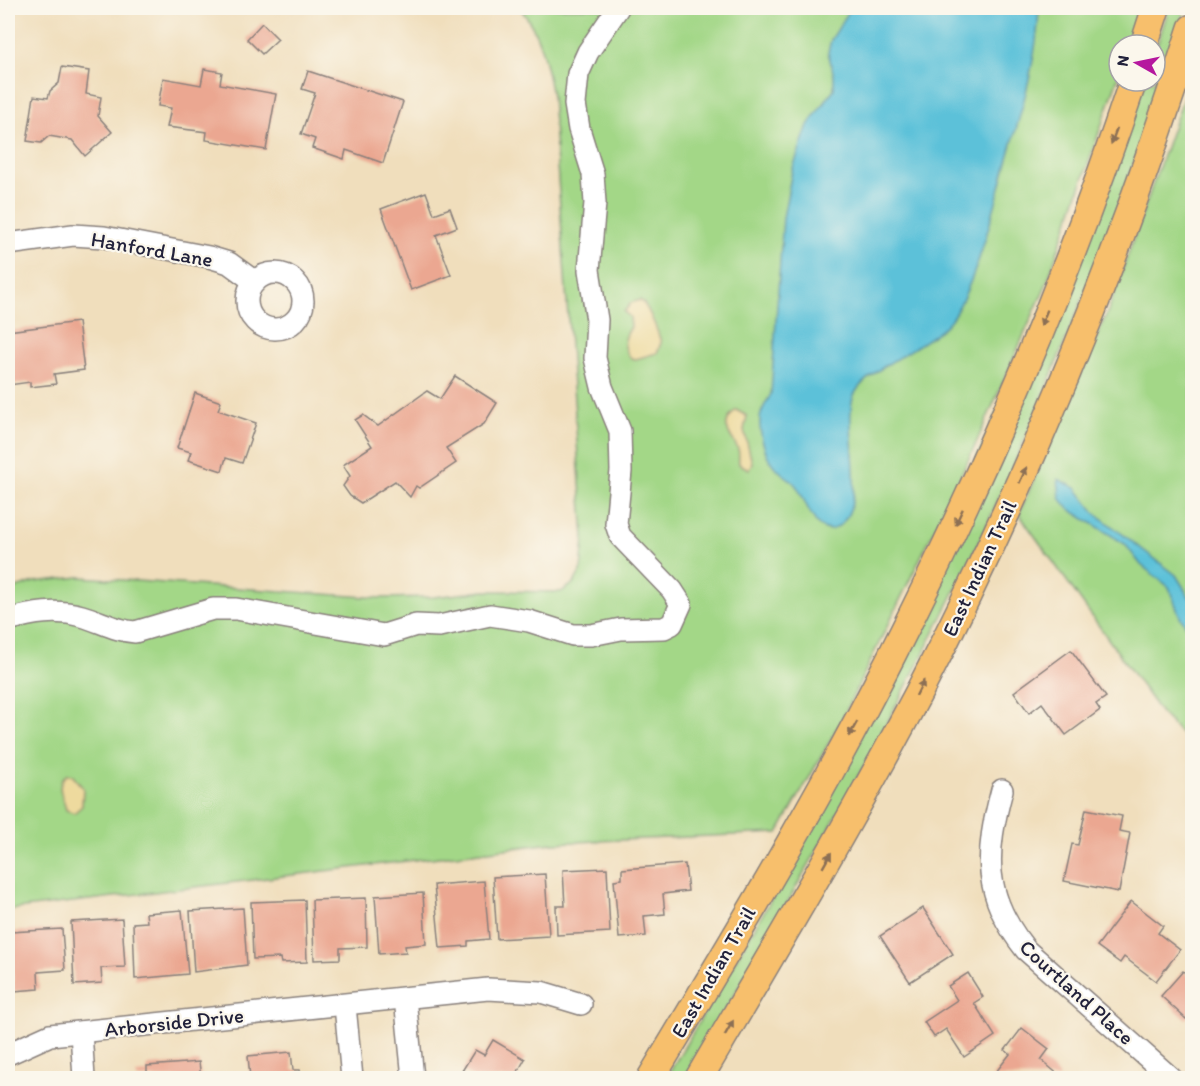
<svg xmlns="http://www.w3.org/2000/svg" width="1200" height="1086" viewBox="0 0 1200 1086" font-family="Itim,sans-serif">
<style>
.green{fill:#a3d787;stroke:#627c61;stroke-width:1.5}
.sand{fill:#eeda9e;stroke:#887e6c;stroke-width:1.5}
.water{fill:#5cc1d9;stroke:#3f728a;stroke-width:1.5}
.building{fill:#eba791}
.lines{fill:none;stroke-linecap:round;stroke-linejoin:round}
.minor-casing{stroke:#89807c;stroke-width:24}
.major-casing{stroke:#89807c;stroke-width:30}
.minor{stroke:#fff;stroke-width:21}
.major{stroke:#f7bf6c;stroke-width:27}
.oneway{fill:#8c7054}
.labels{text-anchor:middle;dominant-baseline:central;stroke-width:4.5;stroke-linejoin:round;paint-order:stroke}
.street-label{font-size:21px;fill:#22223b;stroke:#fbf7ec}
</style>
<rect width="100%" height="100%" fill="#fbf7ec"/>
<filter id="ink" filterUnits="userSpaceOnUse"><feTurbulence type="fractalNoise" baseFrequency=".0167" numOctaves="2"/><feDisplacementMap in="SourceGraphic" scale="12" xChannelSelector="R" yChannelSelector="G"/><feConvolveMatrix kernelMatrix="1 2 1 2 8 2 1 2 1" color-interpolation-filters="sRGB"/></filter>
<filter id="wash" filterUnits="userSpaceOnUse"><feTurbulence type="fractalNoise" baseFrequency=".008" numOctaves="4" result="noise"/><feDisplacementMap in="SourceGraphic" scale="24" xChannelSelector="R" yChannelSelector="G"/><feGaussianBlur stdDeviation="1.35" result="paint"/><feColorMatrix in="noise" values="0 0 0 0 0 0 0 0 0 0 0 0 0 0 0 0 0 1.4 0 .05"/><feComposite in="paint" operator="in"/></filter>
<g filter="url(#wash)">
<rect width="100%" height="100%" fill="#f0debc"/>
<!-- green -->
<g class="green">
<path d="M520 8H1142L1129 45H1119V75L1046 285 973 450 840 723 778 833 553 843 8 910V591L34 582 80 577 381 598 434 597 484 591 561 592 574 583 581 570 584 538 552 96C546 64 541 34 520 8Z"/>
<path d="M1169 8H1185C1150 124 1108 237 1062 349 1033 421 1003 493 969 562 883 739 785 909 685 1078H666L797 856 1146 81H1155V51Z"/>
<polygon points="1192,74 1192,281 1187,296 1192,305 1192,757 1185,738 1161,713 1019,514 1108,311"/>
</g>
<!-- sand -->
<g class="sand">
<path d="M640 300C647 303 659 334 661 343L657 353 636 359 631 358C622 347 623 339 631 327L630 317 624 312 631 303Z"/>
<path d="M736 410 747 416 744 430 752 463 749 469 739 464C738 459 740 454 738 449 732 435 717 426 736 410Z"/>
<path d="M66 775H72L83 788 82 806 74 813 66 810C64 798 54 786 66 775Z"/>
</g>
<!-- water -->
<g class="water">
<path d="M851 8H1039C1037 65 1018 121 1003 176 993 213 972 297 947 324 924 348 866 369 854 395 842 422 869 498 841 524 817 546 806 499 797 487 791 478 781 474 774 466 765 456 757 428 761 414 763 407 767 401 771 394L783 218 792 171 808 125 834 89V76L828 52 831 40Z"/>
<polygon points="1058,479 1076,488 1096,514 1176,575 1192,601 1192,634 1180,617 1169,587 1141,565 1125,544 1069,509 1060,498"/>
</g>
<g id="blocks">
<!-- building -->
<g class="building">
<polygon points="262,23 278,39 262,54 247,39"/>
<polygon points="62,67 89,71 86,94 101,97 98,116 112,132 85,156 72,140 49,136 41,143 27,141 34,96 48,98 50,91 59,83"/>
<polygon points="204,69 222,72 220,84 276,94 266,150 206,140 207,132 167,127 171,108 158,106 163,78 201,85"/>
<polygon points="308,71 403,102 383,163 346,150 344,159 312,148 315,139 301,134 315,93 302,89"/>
<polygon points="426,192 434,214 450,208 457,227 436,235 451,275 411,290 381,209"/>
<polygon points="78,322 84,370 54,374 56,384 30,387 30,382 9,385 8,331"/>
<polygon points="455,376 497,403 484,424 446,448 456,463 419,488 416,486 410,497 395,481 361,503 350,496 343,486 350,476 343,465 372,446 355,420 363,415 378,426 427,391 440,399"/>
<polygon points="195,393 221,402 218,410 256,423 242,463 226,458 222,471 188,460 191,452 177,448"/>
<polygon points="1071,650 1106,697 1096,704 1100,710 1066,735 1042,703 1029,713 1014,692"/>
<polygon points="1086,809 1122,816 1119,831 1130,833 1119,892 1064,881 1072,844 1078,845"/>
<polygon points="685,864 688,891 663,894 665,914 644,916 646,936 619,938 614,880 622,879 622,869"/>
<polygon points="607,868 610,932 557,935 556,906 565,906 563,870"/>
<polygon points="545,874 549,936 497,939 493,877"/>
<polygon points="484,881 489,939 468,941 468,946 440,948 434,885"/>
<polygon points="423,893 426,944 405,946 406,952 379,954 375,896"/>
<polygon points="366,898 367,947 340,948 340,959 314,960 312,900"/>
<polygon points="305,900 307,962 281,963 280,958 253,959 251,902"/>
<polygon points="1131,901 1163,926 1158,933 1180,950 1156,981 1124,957 1120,963 1097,946"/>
<polygon points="243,908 247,965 194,972 190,911"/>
<polygon points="923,908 953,954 910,982 880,936"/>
<polygon points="182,910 188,974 135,979 133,923 147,922 146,913"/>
<polygon points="122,919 125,967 101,968 102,983 74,985 71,922"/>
<polygon points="62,929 65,970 38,972 39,989 14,991 10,932"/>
<polygon points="1183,971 1192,979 1192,1019 1189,1016 1186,1019 1161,996"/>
<polygon points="968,973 983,997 974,1003 995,1036 964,1057 946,1029 934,1037 924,1022 957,1000 948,986"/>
<polygon points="1022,1028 1049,1049 1041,1060 1060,1076 1058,1078 992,1077 1010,1054 1005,1050"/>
<polygon points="493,1040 525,1059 516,1075 522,1078 475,1078 462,1071 475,1050 484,1055"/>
<polygon points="291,1052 293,1070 300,1070 301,1078 250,1078 248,1056"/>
<polygon points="199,1062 201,1078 137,1078 136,1074 147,1073 147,1066"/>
</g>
</g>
</g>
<g filter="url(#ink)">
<use href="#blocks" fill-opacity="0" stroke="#89807c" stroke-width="1.5"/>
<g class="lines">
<!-- minor casing -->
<g class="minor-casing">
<g id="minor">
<polyline points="8,244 73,235 104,237 209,257 229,263 255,282"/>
<circle cx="275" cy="301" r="28"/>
<path d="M8 620C33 613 56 609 82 616 100 621 116 631 135 632L213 609H236L384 635 416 625 439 626 490 615 529 621 573 635H591L621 629 664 628 672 624 681 604 672 590 620 536 616 524 621 471 620 431 602 387 595 358 597 320 589 270 595 203 593 174 579 129 575 104 578 74 588 52 618 8"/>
<path d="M1002 790C985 854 982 895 1026 950L1171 1078"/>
<polyline points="405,998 413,1078"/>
<polyline points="345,1006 352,1078"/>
<polyline points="81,1032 84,1078"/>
<polyline points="8,1054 50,1035 488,989 541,992 581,1004"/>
</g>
</g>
<!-- major casing -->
<g class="major-casing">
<g id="major">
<polyline points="1144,45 1156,8"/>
<path d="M651 1078C734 940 818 801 891 657 985 472 1068 278 1133 81"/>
<path d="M699 1078C774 950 850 823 919 692 1029 479 1120 256 1192 28"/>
</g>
</g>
<!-- minor -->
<use href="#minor" class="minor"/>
<!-- major -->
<use href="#major" class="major"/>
</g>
<!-- one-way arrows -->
<defs><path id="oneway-solid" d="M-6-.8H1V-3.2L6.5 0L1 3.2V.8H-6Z" transform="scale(1.5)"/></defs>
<g class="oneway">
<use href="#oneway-solid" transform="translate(1114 136) rotate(110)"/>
<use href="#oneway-solid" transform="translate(1044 318) rotate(112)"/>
<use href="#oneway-solid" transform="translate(1023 475) rotate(-66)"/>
<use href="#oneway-solid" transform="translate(959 517) rotate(115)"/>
<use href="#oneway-solid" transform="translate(920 688) rotate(-63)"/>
<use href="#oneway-solid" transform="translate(853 729) rotate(119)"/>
<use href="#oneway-solid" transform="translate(827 860) rotate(-60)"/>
<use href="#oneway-solid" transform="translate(729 1028) rotate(-60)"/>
</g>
</g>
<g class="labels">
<!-- street labels -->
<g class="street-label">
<text transform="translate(152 249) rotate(10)">Hanford Lane</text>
<text transform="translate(979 568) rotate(-65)">East Indian Trail</text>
<text transform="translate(713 972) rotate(-60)">East Indian Trail</text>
<text transform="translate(1077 992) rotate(42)">Courtland Place</text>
<text transform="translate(174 1022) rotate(-6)">Arborside Drive</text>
</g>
</g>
<!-- margin -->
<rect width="1200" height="1086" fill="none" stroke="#fbf7ec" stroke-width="30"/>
<!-- north arrow -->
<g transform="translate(1137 63) rotate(279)"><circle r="28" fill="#fbf7ec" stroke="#a4a2a5" stroke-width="1.5"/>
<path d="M0-4.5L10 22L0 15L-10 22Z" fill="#b5179e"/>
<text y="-9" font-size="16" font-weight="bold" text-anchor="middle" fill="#22223b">N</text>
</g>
</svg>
